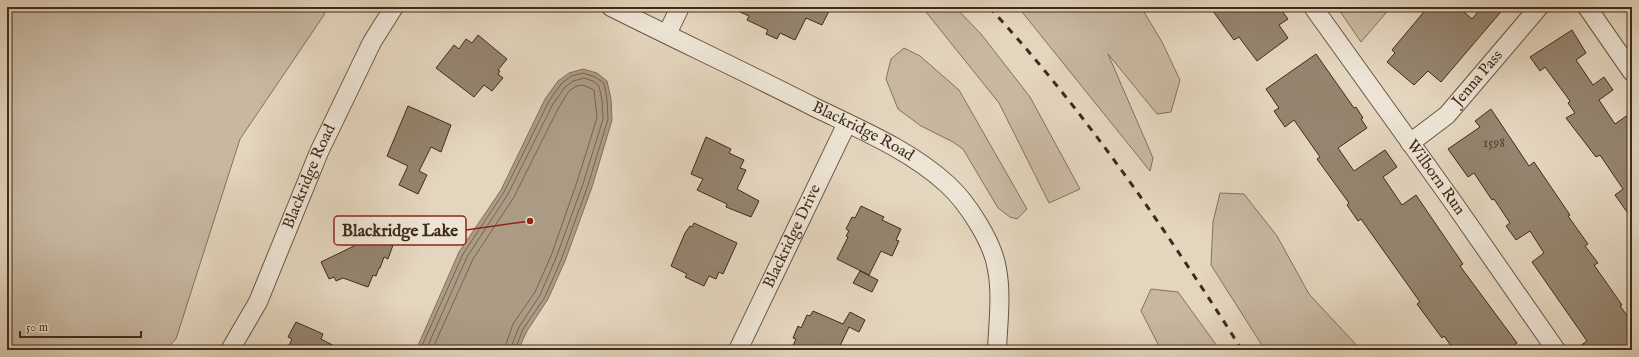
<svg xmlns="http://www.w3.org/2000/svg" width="1639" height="357" viewBox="0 0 1639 357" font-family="'IM FELL English',serif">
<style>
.green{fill:#c8b8a2;stroke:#84725e}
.water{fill:#ac9c86;stroke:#806f5b}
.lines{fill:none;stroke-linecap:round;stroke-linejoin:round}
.shore{stroke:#766450;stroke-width:1}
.building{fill:#95846f;stroke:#3f2c1a}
.minor-casing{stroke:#685643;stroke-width:20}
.minor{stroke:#ede4d5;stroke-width:18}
.rail{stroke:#3f2c1a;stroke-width:3;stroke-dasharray:7 7;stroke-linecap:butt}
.labels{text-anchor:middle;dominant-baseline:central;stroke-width:3;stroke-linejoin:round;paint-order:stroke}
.number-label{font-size:14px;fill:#54422f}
.street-label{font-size:16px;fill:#3f2c1a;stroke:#ede4d5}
.leader{fill:none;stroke:#8f2418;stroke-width:1.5}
.callout-dot{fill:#8f2418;stroke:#ede4d5;stroke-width:1.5}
.callout{fill:#ede4d5;stroke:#8f2418;stroke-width:1.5}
.callout-label{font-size:17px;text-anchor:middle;font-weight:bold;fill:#3f2c1a}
</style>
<rect width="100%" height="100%" fill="#e4d5be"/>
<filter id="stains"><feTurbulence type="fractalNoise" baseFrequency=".005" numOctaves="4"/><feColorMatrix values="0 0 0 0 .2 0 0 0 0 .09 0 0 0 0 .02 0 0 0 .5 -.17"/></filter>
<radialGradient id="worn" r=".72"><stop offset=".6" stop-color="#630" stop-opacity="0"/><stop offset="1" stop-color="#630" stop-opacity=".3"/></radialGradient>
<!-- green -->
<g class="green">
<polygon points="7,7 325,7 324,15 240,139 176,339 165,350 7,350"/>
<polygon points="922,7 955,7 981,34 1030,97 1080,189 1049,203 999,103"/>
<polygon points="1018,7 1141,7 1162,42 1180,80 1171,112 1157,114 1108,54 1153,158 1150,171"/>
<polygon points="1337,7 1391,7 1361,42"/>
<polygon points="904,48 920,56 959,90 1027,209 1017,219 1010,217 998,208 963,149 953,142 921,126 898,109 886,79 891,59"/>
<polygon points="1220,193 1244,194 1277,236 1309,294 1361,350 1265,350 1211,265 1213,222"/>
<polygon points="1151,289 1178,292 1220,350 1161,350 1141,311"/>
</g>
<!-- water -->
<polygon class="water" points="583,69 597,73 607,81 611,99 612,120 592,187 565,261 548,299 527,331 518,350 416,350 459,252 501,190 545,99 558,81 569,73"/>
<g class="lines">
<!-- shore -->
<g class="shore">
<polyline points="420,350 463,254 504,192 549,101 561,84 571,76 583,73 595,77 604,83 607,99 608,119 588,185 561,260 545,297 523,329 515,350"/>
<polyline points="426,350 467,257 508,194 553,104 565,87 573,81 584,78 593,81 599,86 602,100 603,119 583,184 556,258 540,295 519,327 510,350"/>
<polyline points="432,350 473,259 514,197 559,107 569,91 576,86 583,85 594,90 597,118 577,182 551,256 535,292 513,324 504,350"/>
</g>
</g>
<!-- building -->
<g class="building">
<polygon points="729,7 831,7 822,25 806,18 795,40 780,33 777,39 766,34 768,30 747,20 749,16"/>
<polygon points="1210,7 1279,7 1288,19 1279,25 1288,38 1257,61 1239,37 1234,40"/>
<polygon points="1428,7 1458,7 1472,19 1482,7 1505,7 1441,82 1428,71 1414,85 1387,62 1395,53 1392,50"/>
<polygon points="1572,30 1586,53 1576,60 1593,85 1604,77 1613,90 1599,100 1615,124 1632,112 1632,219 1615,195 1623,189 1600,155 1596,157 1566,118 1575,113 1568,103 1570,101 1545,67 1540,71 1530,57"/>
<polygon points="478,35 507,59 498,70 500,71 498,74 503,78 492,91 484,85 474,97 436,68 454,45 459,49 466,39 472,43"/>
<polygon points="1316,54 1354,108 1356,107 1363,118 1361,119 1367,128 1338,148 1354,171 1385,150 1397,167 1383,177 1402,205 1416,195 1463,264 1460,266 1517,343 1508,350 1454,350 1444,336 1442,338 1417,304 1420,302 1361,219 1358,221 1347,205 1349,203 1317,159 1320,157 1294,120 1285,127 1274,111 1279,108 1266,89"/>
<polygon points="408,106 451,125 441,152 431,147 419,171 427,175 418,194 399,185 408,166 387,156"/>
<polygon points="1491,109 1529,166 1534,162 1570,215 1568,216 1588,244 1585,246 1598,263 1594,265 1622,305 1620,306 1632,322 1632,350 1575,350 1587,341 1532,262 1544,253 1530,231 1516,240 1506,226 1510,223 1494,199 1492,200 1474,173 1468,177 1448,149 1480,127 1475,121"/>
<polygon points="706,137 731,149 729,153 744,160 740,168 746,170 737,189 759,201 751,217 726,207 727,204 697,190 703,179 691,174"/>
<polygon points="861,206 884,217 882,220 901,229 896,240 899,241 892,256 881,251 869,275 837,259 848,237 846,236 849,231 846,229 852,217 855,218"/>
<polygon points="367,220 384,226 383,230 386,231 382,242 393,245 388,259 384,257 380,268 379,268 376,276 373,275 368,287 343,278 336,281 334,277 329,279 321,262 354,246 362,223 366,224"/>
<polygon points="694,223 737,243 723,274 719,272 716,279 709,276 704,286 685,277 687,274 671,266 685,233 690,226 692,227"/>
<polygon points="860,271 878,280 872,292 853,283"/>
<polygon points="813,311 843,324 850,312 865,320 859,332 849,327 838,350 791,350 796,339 793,338 798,326 801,328 807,315 810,316"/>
<polygon points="296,322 323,334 321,339 342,350 287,350 292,339 288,337"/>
</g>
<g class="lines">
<!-- minor casing -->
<g class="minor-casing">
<g id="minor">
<path id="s1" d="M611 7C679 41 747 73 814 107 859 129 910 150 947 184 967 202 993 242 997 269 1002 295 998 324 997 350"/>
<path id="s2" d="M1313 7 1453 202 1556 350"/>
<polyline points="1587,7 1632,72"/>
<polyline points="667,34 680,7"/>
<path id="s3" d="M1410 143 1447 115 1539 7"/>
<path id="s4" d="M230 350 258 302 319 152 372 42 394 7"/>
<path id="s5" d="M738 350 847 123"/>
</g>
</g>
<!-- minor -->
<use href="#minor" class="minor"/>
<!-- rail -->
<path class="rail" d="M989 7C1086 112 1166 230 1242 350"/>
</g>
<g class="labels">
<!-- number labels -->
<g class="number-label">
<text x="1494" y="143">1598</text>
</g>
<!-- street labels -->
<g class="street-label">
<text stroke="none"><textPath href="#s3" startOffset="94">Jenna Pass</textPath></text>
<text stroke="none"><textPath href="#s1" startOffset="281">Blackridge Road</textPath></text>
<text stroke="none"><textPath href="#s4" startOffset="191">Blackridge Road</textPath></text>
<text stroke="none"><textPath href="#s2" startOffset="210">Wilborn Run</textPath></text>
<text stroke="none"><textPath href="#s5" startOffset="126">Blackridge Drive</textPath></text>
</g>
</g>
<!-- callouts -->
<path class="leader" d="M530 221L466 230"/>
<circle class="callout-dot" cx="530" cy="221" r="4"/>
<rect class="callout" x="334" y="216" width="132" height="29" rx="4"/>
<g class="callout-label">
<text x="400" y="236">Blackridge Lake</text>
</g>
<!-- margin -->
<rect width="1639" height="357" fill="none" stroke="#e4d5be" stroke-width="24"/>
<rect x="8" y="8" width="1623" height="341" fill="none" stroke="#3f2c1a" stroke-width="2"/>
<rect x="12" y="12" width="1615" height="333" fill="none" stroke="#3f2c1a"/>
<!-- scale -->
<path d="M20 331v6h121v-6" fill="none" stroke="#3f2c1a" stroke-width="2"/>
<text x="26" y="331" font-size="12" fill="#3f2c1a" stroke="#ede4d5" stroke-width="3" paint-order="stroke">50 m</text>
<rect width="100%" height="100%" filter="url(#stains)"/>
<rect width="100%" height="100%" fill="url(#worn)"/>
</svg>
